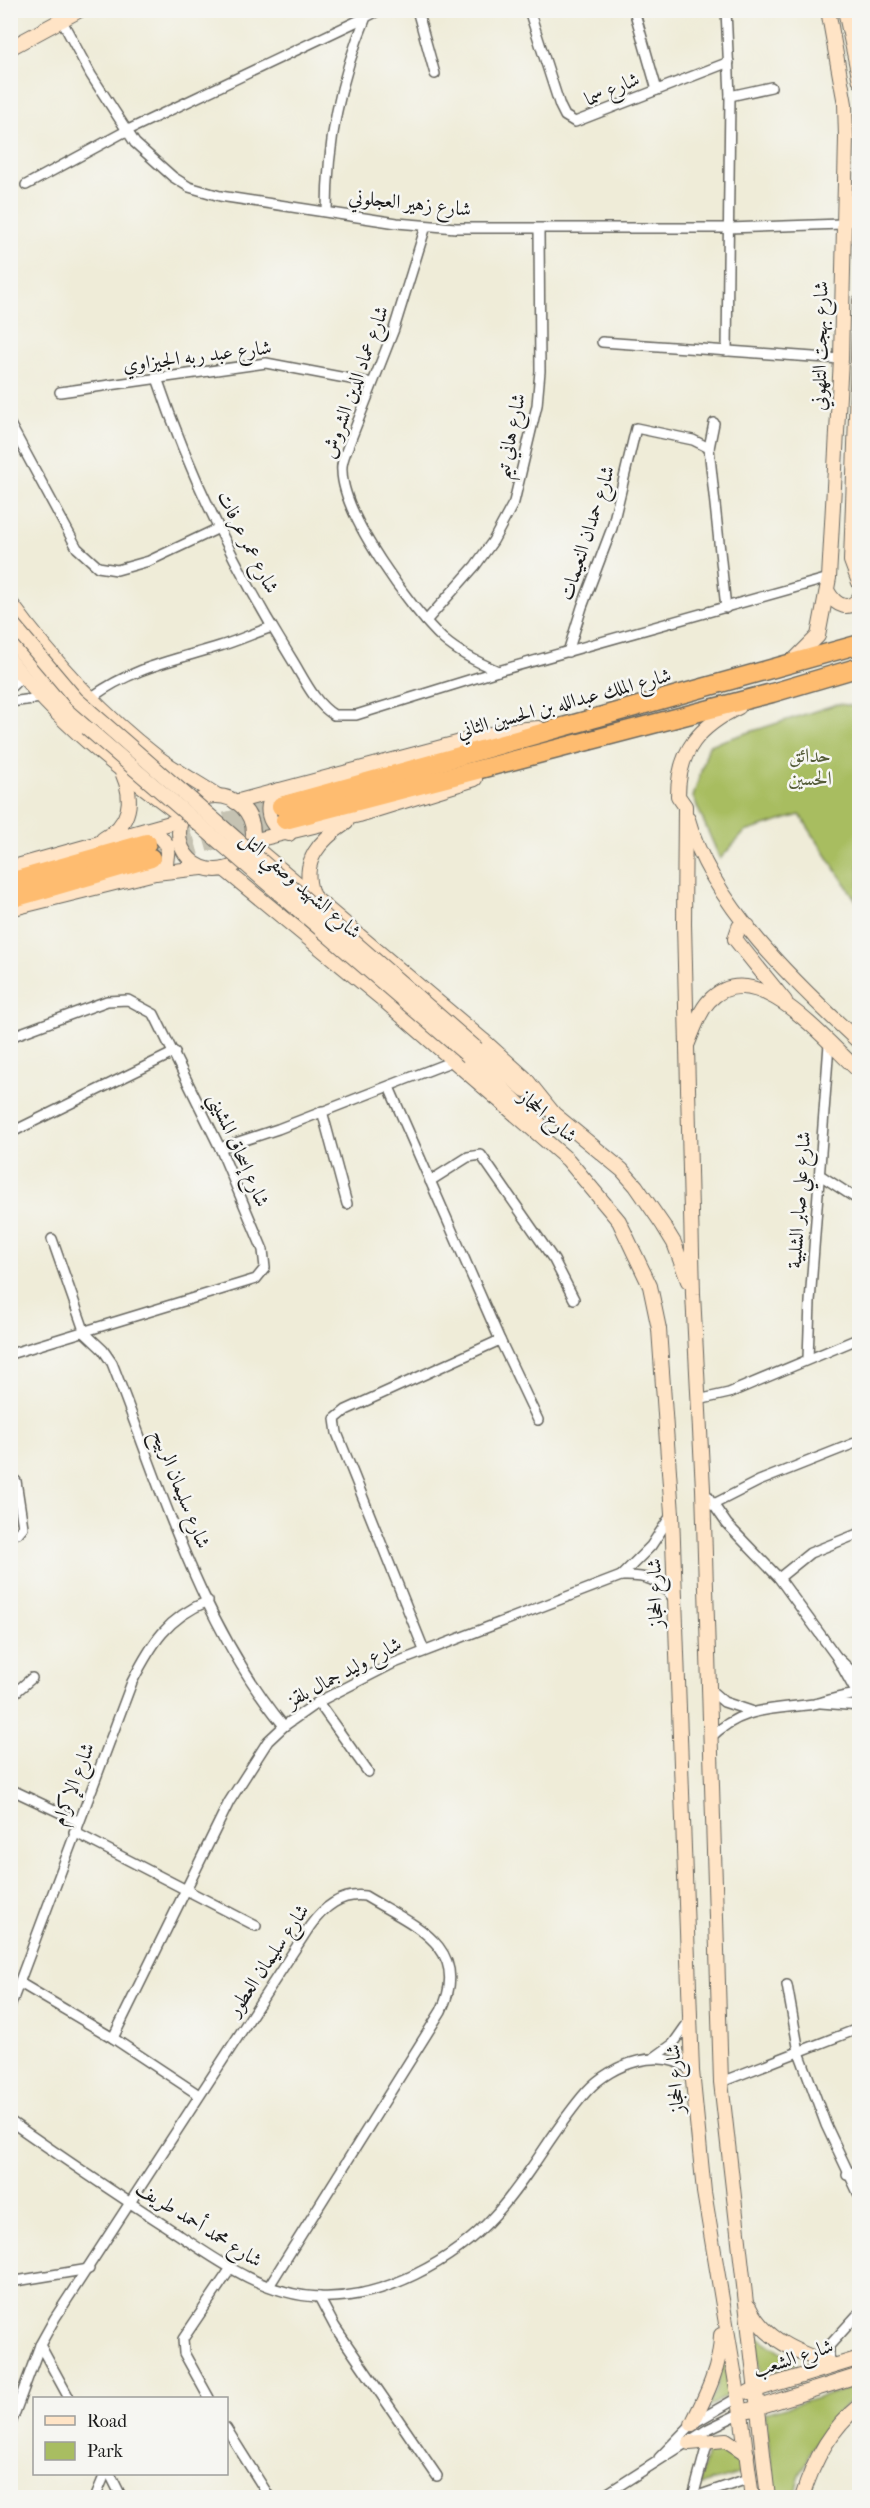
<svg xmlns="http://www.w3.org/2000/svg" width="870" height="2508" viewBox="0 0 870 2508" font-family="'IM FELL French Canon',Amiri,serif">
<style>
.green{fill:#a8bd61;stroke:#626c3e;stroke-width:1.5}
.lines{fill:none;stroke-linecap:round;stroke-linejoin:round}
.highway-tunnel{stroke:#c5c2b2;stroke-width:18;stroke-dasharray:18 9;stroke-linecap:butt}
.street-casing{stroke:#66655e;stroke-width:12}
.secondary-casing{stroke:#66655e;stroke-width:16}
.highway-casing{stroke:#66655e;stroke-width:21}
.street{stroke:#fff;stroke-width:9}
.secondary{stroke:#ffe4c6;stroke-width:14}
.highway{stroke:#febc70;stroke-width:18}
.secondary-bridge-casing{stroke:#66655e;stroke-width:16;stroke-linecap:butt}
.secondary-bridge{stroke:#ffe4c6;stroke-width:14}
.labels{text-anchor:middle;dominant-baseline:central;stroke-width:5;stroke-linejoin:round;paint-order:stroke}
.street-label{font-size:20px;fill:#1c1c1c;stroke:#f6f6f2}
.park-label{font-size:20px;fill:#545c38;stroke:#f6f6f2}
</style>
<rect width="100%" height="100%" fill="#f6f6f2"/>
<filter id="ink" filterUnits="userSpaceOnUse"><feTurbulence type="fractalNoise" baseFrequency=".0167" numOctaves="2"/><feDisplacementMap in="SourceGraphic" scale="12" xChannelSelector="R" yChannelSelector="G"/><feConvolveMatrix kernelMatrix="1 2 1 2 8 2 1 2 1" color-interpolation-filters="sRGB"/></filter>
<filter id="wash" filterUnits="userSpaceOnUse"><feTurbulence type="fractalNoise" baseFrequency=".008" numOctaves="4" result="noise"/><feDisplacementMap in="SourceGraphic" scale="24" xChannelSelector="R" yChannelSelector="G"/><feGaussianBlur stdDeviation="1.35" result="paint"/><feColorMatrix in="noise" values="0 0 0 0 0 0 0 0 0 0 0 0 0 0 0 0 0 1.4 0 .05"/><feComposite in="paint" operator="in"/></filter>
<g filter="url(#wash)">
<rect width="100%" height="100%" fill="#efecd8"/>
<!-- green -->
<g class="green">
<polygon points="837,704 859,706 859,905 800,815 745,832 720,859 693,797 709,745"/>
<polygon points="755,2335 797,2363 761,2377"/>
<polygon points="724,2355 730,2393 706,2410 716,2392"/>
<path d="M859 2386V2394C826 2418 802 2458 794 2497H775L765 2413Z"/>
<polygon points="720,2446 732,2448 739,2454 742,2473 698,2486 708,2450"/>
</g>
</g>
<g filter="url(#ink)">
<g class="lines">
<!-- highway-tunnel -->
<g class="highway-tunnel">
<polyline points="147,843 281,806"/>
<polyline points="153,858 285,820"/>
</g>
<!-- street casing -->
<g class="street-casing">
<g id="street">
<polyline points="417,10 435,74"/>
<polyline points="529,10 560,106 565,116 575,122 729,62"/>
<polyline points="634,10 657,90"/>
<polyline points="726,10 730,96 727,351"/>
<polyline points="62,21 91,75 135,143 173,177 189,187 220,196 397,223 456,228 729,228 842,224"/>
<polyline points="730,96 771,87"/>
<polyline points="26,185 126,131 366,17"/>
<path d="M327 211C327 144 340 79 366 17L380 10"/>
<path d="M426 226 394 329 347 449C344 457 341 463 342 471 343 516 410 608 443 639 459 653 479 663 498 671"/>
<polyline points="602,342 841,359"/>
<path d="M157 378C190 476 236 570 291 658 303 677 314 703 334 715H356L498 671 829 578"/>
<polyline points="60,392 266,363 372,383"/>
<polyline points="714,423 709,448 726,608"/>
<polyline points="10,424 77,548 98,567 117,570 149,561 219,528"/>
<polyline points="426,621 475,566 493,541 514,502 537,405 540,371 539,229"/>
<polyline points="568,652 582,607 612,528 636,428 693,440 709,448"/>
<polyline points="10,688 22,676"/>
<path d="M92 697C134 667 172 661 220 646 237 641 254 633 272 627"/>
<polyline points="10,702 41,698"/>
<polyline points="10,1037 107,1001 128,1000 154,1014 220,1148 263,1250 265,1268 256,1279 10,1354"/>
<polyline points="389,1087 500,1340 538,1420"/>
<polyline points="322,1111 347,1204"/>
<polyline points="10,1133 175,1052"/>
<polyline points="220,1148 278,1129 453,1061"/>
<polyline points="820,1175 860,1201"/>
<polyline points="430,1181 468,1157 481,1155 554,1260 574,1299"/>
<path d="M52 1239 85 1333 103 1350 112 1363C160 1485 200 1624 284 1726"/>
<polyline points="808,1359 810,1302 829,1044"/>
<polyline points="698,1400 729,1393 860,1338"/>
<polyline points="704,1491 727,1524 779,1578 836,1656 856,1692"/>
<polyline points="712,1505 759,1481 860,1441"/>
<polyline points="10,1535 18,1533 23,1527 16,1481"/>
<polyline points="621,1576 651,1546 672,1514"/>
<polyline points="779,1578 810,1553 860,1533"/>
<polyline points="424,1650 337,1433 335,1419 346,1410 500,1340"/>
<polyline points="838,1658 860,1679"/>
<polyline points="709,1689 724,1702 751,1711"/>
<polyline points="10,1697 32,1678"/>
<polyline points="318,1702 368,1772"/>
<polyline points="821,1703 860,1706"/>
<path d="M710 1738C742 1706 773 1710 814 1704 829 1701 841 1695 856 1695"/>
<polyline points="10,1789 78,1821"/>
<polyline points="74,1832 256,1926"/>
<polyline points="20,1983 113,2038 199,2095"/>
<polyline points="787,1985 799,2052 826,2125 860,2197"/>
<path d="M10 2007 132 1682C152 1643 167 1618 208 1601"/>
<path d="M113 2038 229 1802 268 1741 284 1726 318 1702 392 1664 621 1576C646 1575 658 1579 674 1599"/>
<polyline points="655,2057 673,2044 690,2020"/>
<polyline points="721,2082 860,2028"/>
<path d="M10 2121C60 2156 110 2190 161 2223 209 2254 259 2295 319 2297 382 2300 454 2261 495 2215 530 2177 553 2129 587 2091 612 2063 662 2046 692 2071"/>
<polyline points="847,2175 860,2169"/>
<polyline points="10,2282 89,2269"/>
<polyline points="319,2297 335,2327 437,2476"/>
<polyline points="40,2345 69,2398"/>
<polyline points="833,2365 829,2357 829,2346 860,2312"/>
<polyline points="209,2398 184,2353 183,2339 231,2268"/>
<path d="M10 2426 40 2345 55 2318 310 1926C324 1907 341 1893 365 1896 411 1924 473 1946 441 2011L269 2286"/>
<polyline points="226,2428 270,2498"/>
<polyline points="659,2458 692,2424 739,2397"/>
<polyline points="110,2474 122,2498"/>
<polyline points="693,2497 708,2441"/>
<polyline points="95,2498 105,2474"/>
<polyline points="600,2498 708,2429 741,2413"/>
<polyline points="692,2498 750,2478"/>
</g>
</g>
<!-- secondary casing -->
<g class="secondary-casing">
<g id="secondary">
<polyline points="845,10 860,81"/>
<polyline points="10,48 80,10"/>
<polyline points="860,301 851,561 860,585"/>
<path d="M828 592C836 606 850 613 860 596"/>
<path d="M10 602C51 658 101 714 156 756 176 771 198 783 218 796"/>
<polyline points="10,638 55,695 87,728"/>
<path d="M10 660C56 721 118 769 179 814"/>
<polyline points="794,660 818,636 829,578 841,359 846,137 845,104 828,10"/>
<path d="M739 707C700 726 678 750 678 796L685 806 684 924 693 1294 703 1489 721 2082 768 2498"/>
<path d="M278 790C261 805 268 829 289 834"/>
<circle cx="216" cy="833" r="37"/>
<polyline points="235,802 502,731 539,728"/>
<path d="M688 819C711 904 796 984 860 1043"/>
<polyline points="145,831 159,835 168,846 166,864 155,873"/>
<path d="M103 839C132 824 134 799 122 772"/>
<polyline points="252,841 359,815 475,779"/>
<polyline points="251,844 483,1040 525,1078 554,1114 622,1170 636,1186 663,1225 674,1243 688,1281"/>
<polyline points="10,868 181,820"/>
<polyline points="224,869 381,998 568,1160 619,1221 650,1286 659,1329 672,1514 692,2071 704,2192 741,2413 752,2498"/>
<path d="M312 894C300 861 320 840 346 823"/>
<polyline points="10,909 155,873 202,868"/>
<polyline points="748,926 739,927 735,939 785,1001"/>
<path d="M688 1043C694 1029 699 1012 709 1001 755 952 826 1042 860 1072"/>
<polyline points="477,1049 525,1090"/>
<polyline points="468,1056 539,1123"/>
<path d="M749 2307C765 2341 800 2353 833 2365"/>
<polyline points="749,2392 860,2358"/>
<polyline points="749,2410 860,2375"/>
<path d="M692 2424C706 2396 721 2366 721 2335"/>
<polyline points="689,2443 726,2440 747,2454"/>
<path d="M802 2498C813 2461 830 2429 860 2405"/>
</g>
</g>
<!-- highway casing -->
<g class="highway-casing">
<g id="highway">
<polyline points="281,806 860,644"/>
<polyline points="285,820 772,693 860,667"/>
<polyline points="10,882 147,843"/>
<polyline points="10,899 151,858"/>
</g>
</g>
<!-- street -->
<use href="#street" class="street"/>
<!-- secondary -->
<use href="#secondary" class="secondary"/>
<!-- highway -->
<use href="#highway" class="highway"/>
<!-- secondary-bridge casing -->
<g class="secondary-bridge-casing">
<g id="secondary-bridge">
<polyline points="10,621 76,699 477,1049"/>
<polyline points="87,728 468,1056"/>
</g>
</g>
<!-- secondary-bridge -->
<use href="#secondary-bridge" class="secondary-bridge"/>
</g>
</g>
<g class="labels">
<!-- street labels -->
<g class="street-label">
<text transform="translate(612 89) rotate(-23)">شارع سما</text>
<text transform="translate(410 203) rotate(6)">شارع زهير العجلوني</text>
<text transform="translate(820 346) rotate(-89)">شارع بهجت التلهوني</text>
<text transform="translate(197 356) rotate(-7)">شارع عبد ربه الجيزاوي</text>
<text transform="translate(355 382) rotate(-70)">شارع عماد الدين الشروش</text>
<text transform="translate(510 436) rotate(-78)">شارع هاني تيم</text>
<text transform="translate(587 533) rotate(-72)">شارع حمدان النعيمات</text>
<text transform="translate(248 542) rotate(63)">شارع عمر عرفات</text>
<text transform="translate(564 703) rotate(-15)">شارع الملك عبدالله بن الحسين الثاني</text>
<text transform="translate(301 885) rotate(41)">شارع الشهيد وصفي التل</text>
<text transform="translate(548 1116) rotate(41)">شارع الحجاز</text>
<text transform="translate(239 1150) rotate(66)">شارع إسحاق المشيني</text>
<text transform="translate(799 1200) rotate(-86)">شارع علي صابر الشلبية</text>
<text transform="translate(181 1489) rotate(68)">شارع سليمان الربيح</text>
<text transform="translate(655 1593) rotate(-92)">شارع الحجاز</text>
<text transform="translate(344 1672) rotate(-28)">شارع وليد جمال بلقز</text>
<text transform="translate(73 1784) rotate(-69)">شارع الإكرام</text>
<text transform="translate(268 1960) rotate(-56)">شارع سليمان العطور</text>
<text transform="translate(675 2079) rotate(-94)">شارع الحجاز</text>
<text transform="translate(199 2224) rotate(32)">شارع محمد أحمد طريف</text>
<text transform="translate(793 2358) rotate(-18)">شارع الشعب</text>
</g>
<!-- park labels -->
<g class="park-label">
<text x="810" y="755">حدائق<tspan x="810" dy="23">الحسين</tspan></text>
</g>
</g>
<!-- margin -->
<rect width="870" height="2508" fill="none" stroke="#f6f6f2" stroke-width="36"/>
<!-- legend -->
<rect x="33" y="2397" width="195" height="78" fill="#f6f6f2" stroke="#9f9f9c" stroke-width="1.5"/>
<rect x="45" y="2416" width="30" height="9" fill="#ffe4c6" stroke="#9f9f9c" stroke-width="1.5"/>
<text x="87" y="2427" font-size="18" fill="#1c1c1c">Road</text>
<rect x="45" y="2442" width="30" height="18" fill="#a8bd61" stroke="#9f9f9c" stroke-width="1.5"/>
<text x="87" y="2457" font-size="18" fill="#1c1c1c">Park</text>
</svg>
